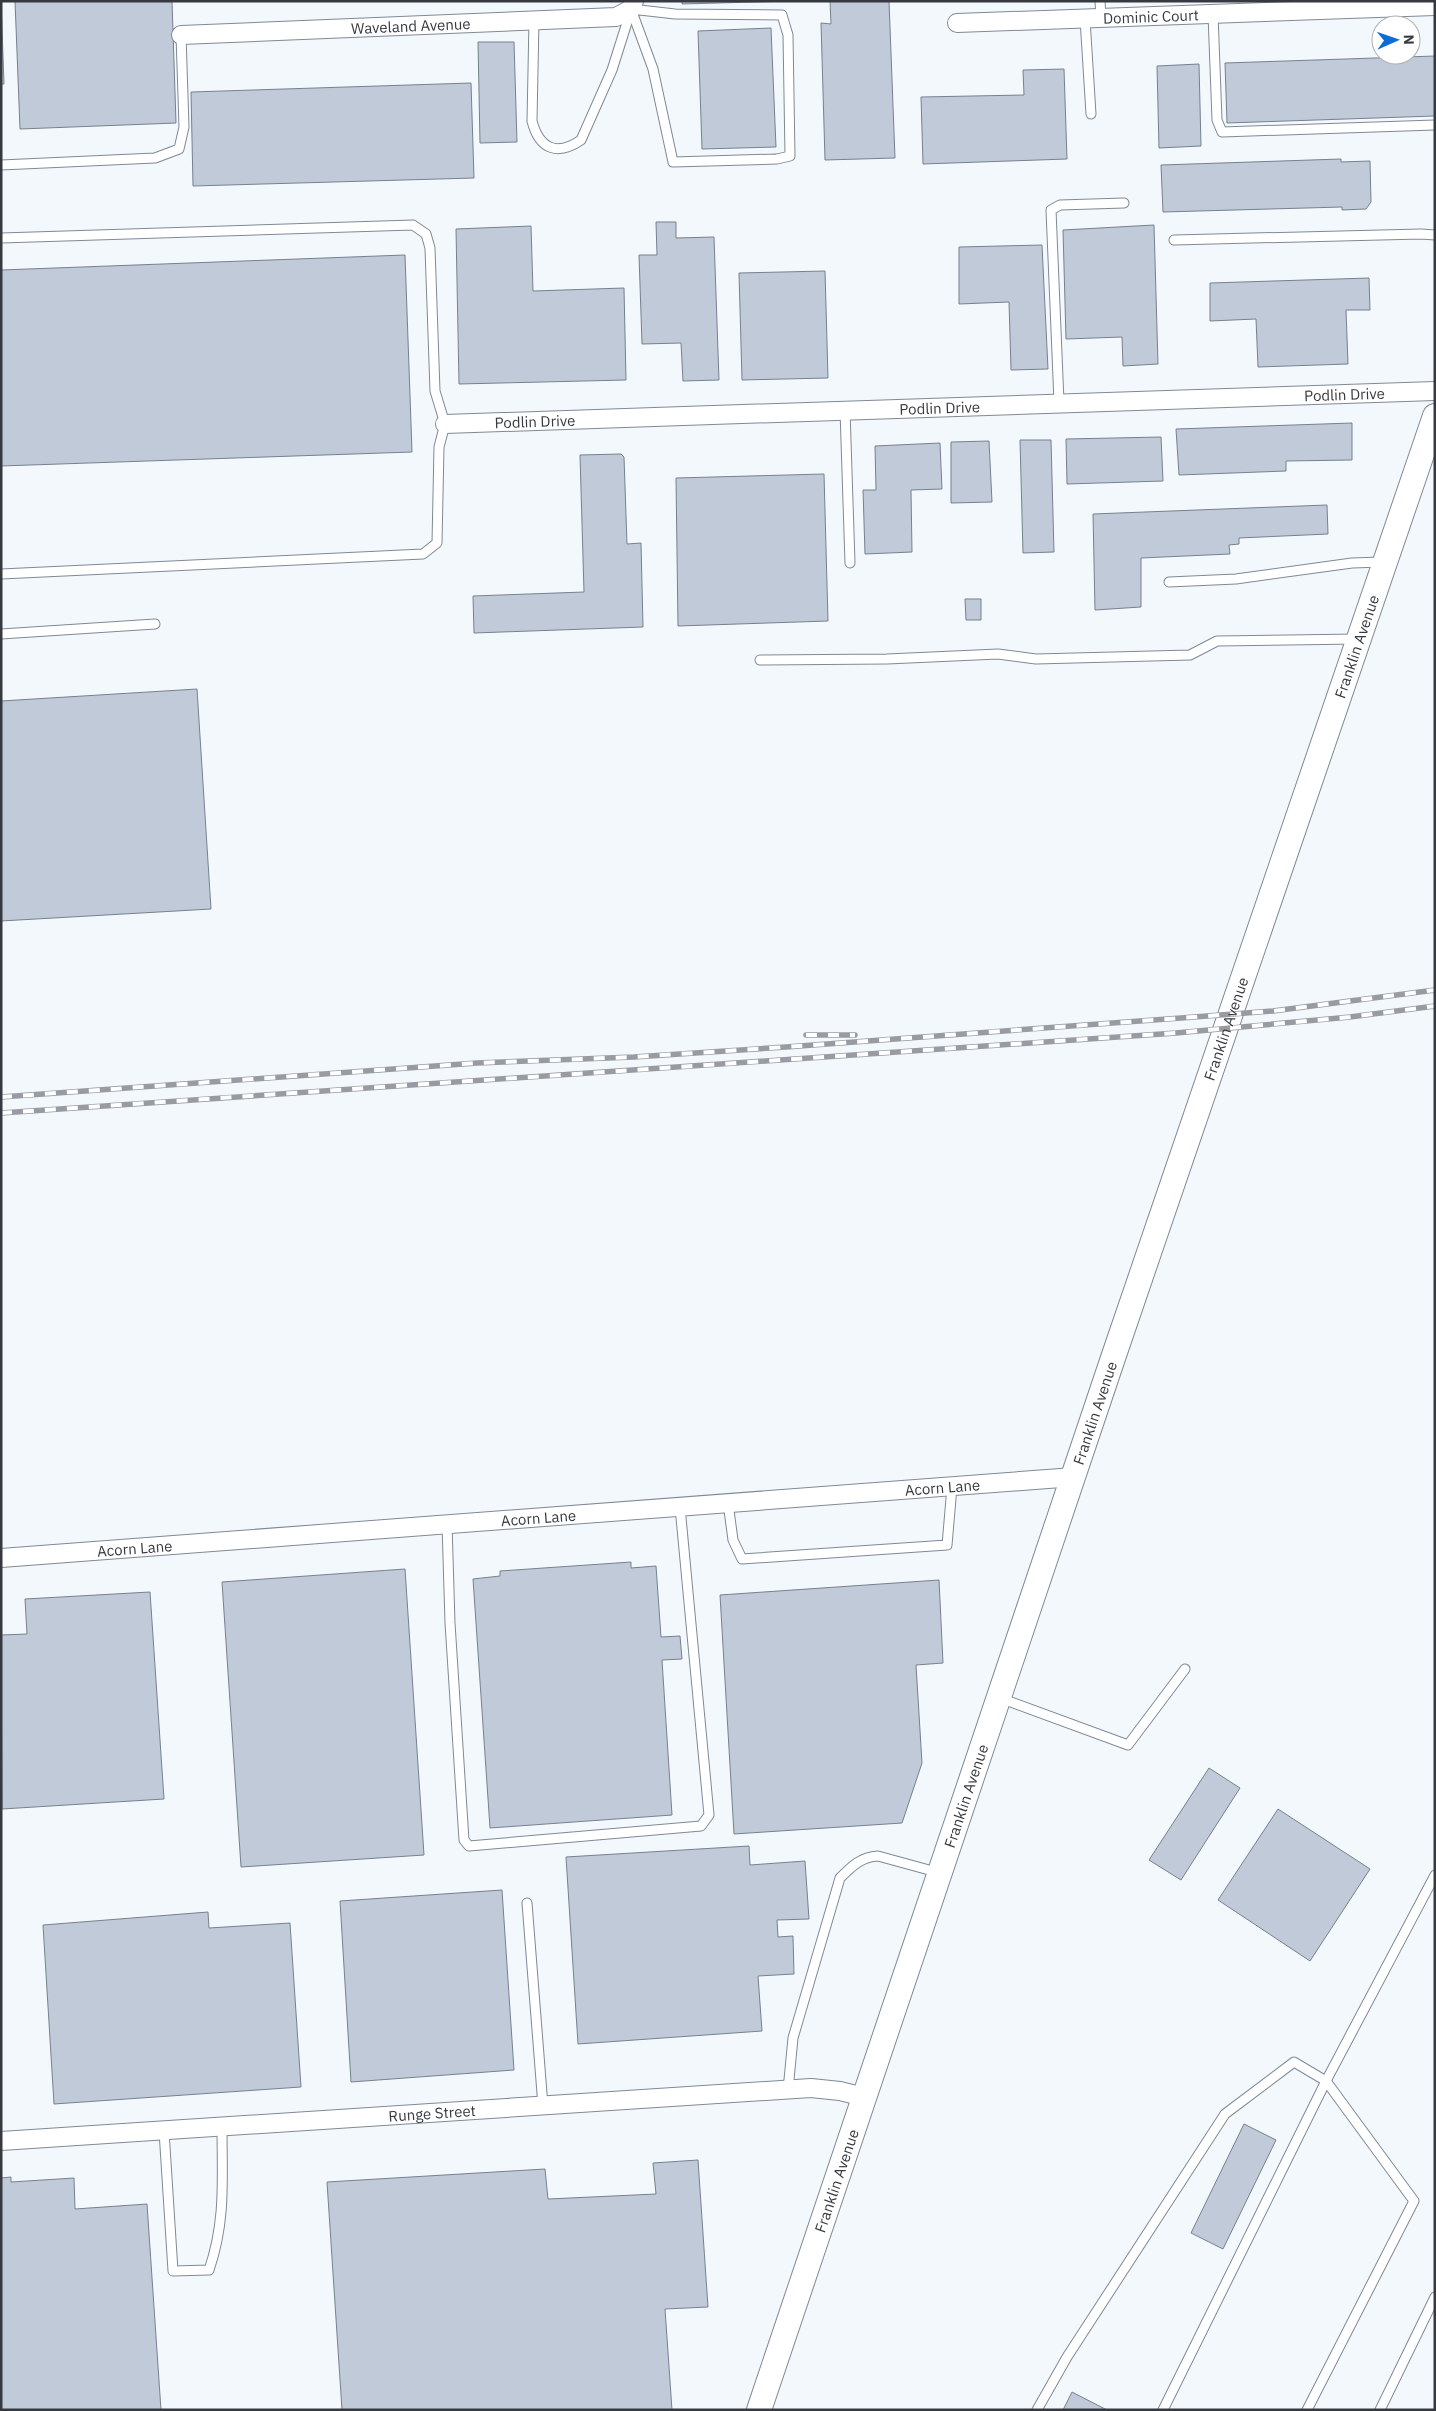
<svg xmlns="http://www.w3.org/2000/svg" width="1436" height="2411" viewBox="0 0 1436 2411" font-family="'IBM Plex Sans',sans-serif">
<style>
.building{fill:#c0cad8;stroke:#77818e}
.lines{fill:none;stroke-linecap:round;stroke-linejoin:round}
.service-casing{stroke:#7f8996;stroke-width:11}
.minor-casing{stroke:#7f8996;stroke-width:20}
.secondary-casing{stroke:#7f8996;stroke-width:26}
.service{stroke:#fff;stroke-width:9}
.minor{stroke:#fff;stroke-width:18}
.secondary{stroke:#fff;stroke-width:24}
.rail-casing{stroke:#989ca2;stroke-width:5.5}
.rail{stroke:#fff;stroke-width:4;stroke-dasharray:11;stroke-linecap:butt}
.labels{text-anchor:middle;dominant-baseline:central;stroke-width:4;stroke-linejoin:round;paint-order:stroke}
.street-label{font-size:15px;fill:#363a40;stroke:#fff}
</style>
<rect width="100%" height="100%" fill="#f3f8fd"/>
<!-- building -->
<g class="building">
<polygon points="1,1 4,84 1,84"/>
<polygon points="15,1 172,1 176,123 20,129"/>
<polygon points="682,1 791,1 682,4"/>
<polygon points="830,1 889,1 895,158 825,160 821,23 831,24"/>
<polygon points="771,28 776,147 702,149 698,31"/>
<polygon points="478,42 514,42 517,142 480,143"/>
<polygon points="1435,56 1435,116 1227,123 1225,63"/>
<polygon points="1199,64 1201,146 1159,148 1157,66"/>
<polygon points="1064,69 1067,159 923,164 921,97 1024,95 1023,70"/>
<polygon points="471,83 474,178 193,186 191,92"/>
<polygon points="1341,159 1341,162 1370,161 1371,202 1366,209 1342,210 1342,207 1163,212 1161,165"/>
<polygon points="656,222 676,222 676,238 714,237 719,380 683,381 681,343 642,344 639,255 657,255"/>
<polygon points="1154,225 1158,364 1123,366 1122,337 1066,339 1063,230"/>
<polygon points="531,226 533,291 624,288 626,380 459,384 456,229"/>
<polygon points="1042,245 1048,369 1011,370 1009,302 959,304 959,247"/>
<polygon points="405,255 412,452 1,466 1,270"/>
<polygon points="825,271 828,378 742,380 739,273"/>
<polygon points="1369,278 1370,310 1346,310 1348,364 1258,367 1256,319 1210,321 1210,283"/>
<polygon points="1352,423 1352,460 1286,461 1286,471 1179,475 1176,429"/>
<polygon points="1161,437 1163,481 1067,484 1066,439"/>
<polygon points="1020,440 1051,440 1054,552 1023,553"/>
<polygon points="989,441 992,502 951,503 951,442"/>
<polygon points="940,443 942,489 911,490 912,552 865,554 863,490 876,490 875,446"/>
<polygon points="621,454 624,457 627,544 641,543 643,627 474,633 473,596 584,592 580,455"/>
<polygon points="824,474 828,621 678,626 676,478"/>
<polygon points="1327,505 1328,534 1239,538 1239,544 1229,545 1230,554 1141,558 1141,607 1095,610 1093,514"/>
<polygon points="965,599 981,599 981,620 966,620"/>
<polygon points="197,689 211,909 1,921 1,701"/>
<polygon points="631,1562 631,1568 656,1566 661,1637 680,1636 682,1659 662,1660 672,1815 490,1828 473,1579 500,1576 500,1571"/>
<polygon points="405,1569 424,1855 241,1867 222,1582"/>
<polygon points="939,1580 943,1663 916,1665 922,1763 902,1823 734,1834 720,1595"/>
<polygon points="150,1592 164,1799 2,1809 1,1635 27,1634 25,1599"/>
<polygon points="1209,1768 1240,1788 1181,1880 1149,1860"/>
<polygon points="1278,1809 1370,1869 1310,1961 1218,1900"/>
<polygon points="749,1846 750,1865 805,1861 809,1919 777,1920 778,1937 793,1936 794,1974 758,1976 762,2031 578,2044 566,1857"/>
<polygon points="502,1890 514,2070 351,2082 340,1901"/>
<polygon points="208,1912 209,1928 290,1923 301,2087 54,2104 43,1925"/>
<polygon points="1244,2124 1276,2140 1223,2249 1191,2233"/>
<polygon points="698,2160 708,2307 665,2309 672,2410 342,2410 327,2182 545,2169 548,2199 656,2194 653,2163"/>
<polygon points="11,2177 11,2182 74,2178 75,2209 147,2204 161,2410 1,2410 1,2178"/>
<polygon points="1072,2392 1107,2410 1063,2410"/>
</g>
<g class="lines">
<!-- service casing -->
<g class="service-casing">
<g id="service">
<polyline points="1100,1 1101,18"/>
<polygon points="631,9 675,14 782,15 788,35 790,156 777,159 673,162 653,69"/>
<polyline points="1213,14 1217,120 1222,132 1435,125"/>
<polyline points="1085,19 1091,114"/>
<path d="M534 20 532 121C539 148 556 157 581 140L612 70 631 10"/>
<polyline points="1,165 155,158 179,149 184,127 181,35"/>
<polyline points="1,238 413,225 426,234 430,248 435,391 445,424 439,447 437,543 423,554 1,574"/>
<polyline points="1174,240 1421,234 1435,235"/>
<polyline points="1059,402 1051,210 1060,205 1124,203"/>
<polyline points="845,410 850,563"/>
<polyline points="1169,582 1236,579 1352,563 1382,562"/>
<polyline points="1,634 155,624"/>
<polyline points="760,660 887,659 998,654 1036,659 1190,655 1217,641 1358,639"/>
<polyline points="728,1503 733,1540 742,1559 947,1545 952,1487"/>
<polyline points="447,1524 450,1623 464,1840 469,1846 701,1826 709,1815 680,1507"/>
<polyline points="1000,1698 1128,1745 1185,1669"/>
<polyline points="527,1903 543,2106"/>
<path d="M788 2090 793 2038 840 1878C852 1866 861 1857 878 1856L940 1873"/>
<path d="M164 2131 173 2271 209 2270C226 2221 222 2178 222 2127"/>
<polyline points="1037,2410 1067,2357 1225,2114 1294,2062 1326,2081 1414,2201 1307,2410"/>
<polyline points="1163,2410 1326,2081 1435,1875"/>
<polyline points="1380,2410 1435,2297"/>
</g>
</g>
<!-- minor casing -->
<g class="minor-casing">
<g id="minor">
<path id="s1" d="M957 23 1435 6"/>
<path id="s2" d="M181 35 616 17 631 9 634 1"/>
<path id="s3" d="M445 424 1435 391"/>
<path id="s4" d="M1 1558 1074 1477"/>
<path id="s5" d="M1 2141 811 2088 840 2091 864 2097"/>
</g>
</g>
<!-- secondary casing -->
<g class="secondary-casing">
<g id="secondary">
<path id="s6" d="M759 2410 1113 1358 1435 416"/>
</g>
</g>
<!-- service -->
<use href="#service" class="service"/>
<!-- minor -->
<use href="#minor" class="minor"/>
<!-- secondary -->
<use href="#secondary" class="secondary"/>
<!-- rail casing -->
<g class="rail-casing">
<g id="rail">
<polyline points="806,1035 855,1035"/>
<polyline points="1,1097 477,1063 634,1057 786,1047 1181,1018 1273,1011 1435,990"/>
<polyline points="1,1113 1176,1033 1350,1017 1435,1006"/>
</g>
</g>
<!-- rail -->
<use href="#rail" class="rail"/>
</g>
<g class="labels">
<!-- street labels -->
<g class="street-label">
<text stroke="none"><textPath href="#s1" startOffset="194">Dominic Court</textPath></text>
<text stroke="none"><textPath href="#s2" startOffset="230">Waveland Avenue</textPath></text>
<text stroke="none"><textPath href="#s3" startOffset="900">Podlin Drive</textPath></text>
<text stroke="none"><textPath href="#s3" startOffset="495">Podlin Drive</textPath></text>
<text stroke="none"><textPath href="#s3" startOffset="90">Podlin Drive</textPath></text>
<text stroke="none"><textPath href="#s6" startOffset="1862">Franklin Avenue</textPath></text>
<text stroke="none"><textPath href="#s6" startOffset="1458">Franklin Avenue</textPath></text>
<text stroke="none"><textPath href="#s6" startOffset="1052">Franklin Avenue</textPath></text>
<text stroke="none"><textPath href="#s4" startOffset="944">Acorn Lane</textPath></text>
<text stroke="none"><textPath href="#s4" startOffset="539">Acorn Lane</textPath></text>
<text stroke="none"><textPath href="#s4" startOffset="134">Acorn Lane</textPath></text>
<text stroke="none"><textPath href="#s6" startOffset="648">Franklin Avenue</textPath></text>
<text stroke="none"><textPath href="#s5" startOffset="432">Runge Street</textPath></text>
<text stroke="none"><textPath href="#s6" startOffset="242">Franklin Avenue</textPath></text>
</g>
</g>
<!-- border -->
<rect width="1436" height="2411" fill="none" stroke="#363a40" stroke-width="5"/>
<!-- north arrow -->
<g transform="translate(1396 40) rotate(88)"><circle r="24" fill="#ffffff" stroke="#afb0b3"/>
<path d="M0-4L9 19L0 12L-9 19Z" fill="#0b6dd5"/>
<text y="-8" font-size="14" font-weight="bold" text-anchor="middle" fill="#363a40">N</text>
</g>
</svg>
